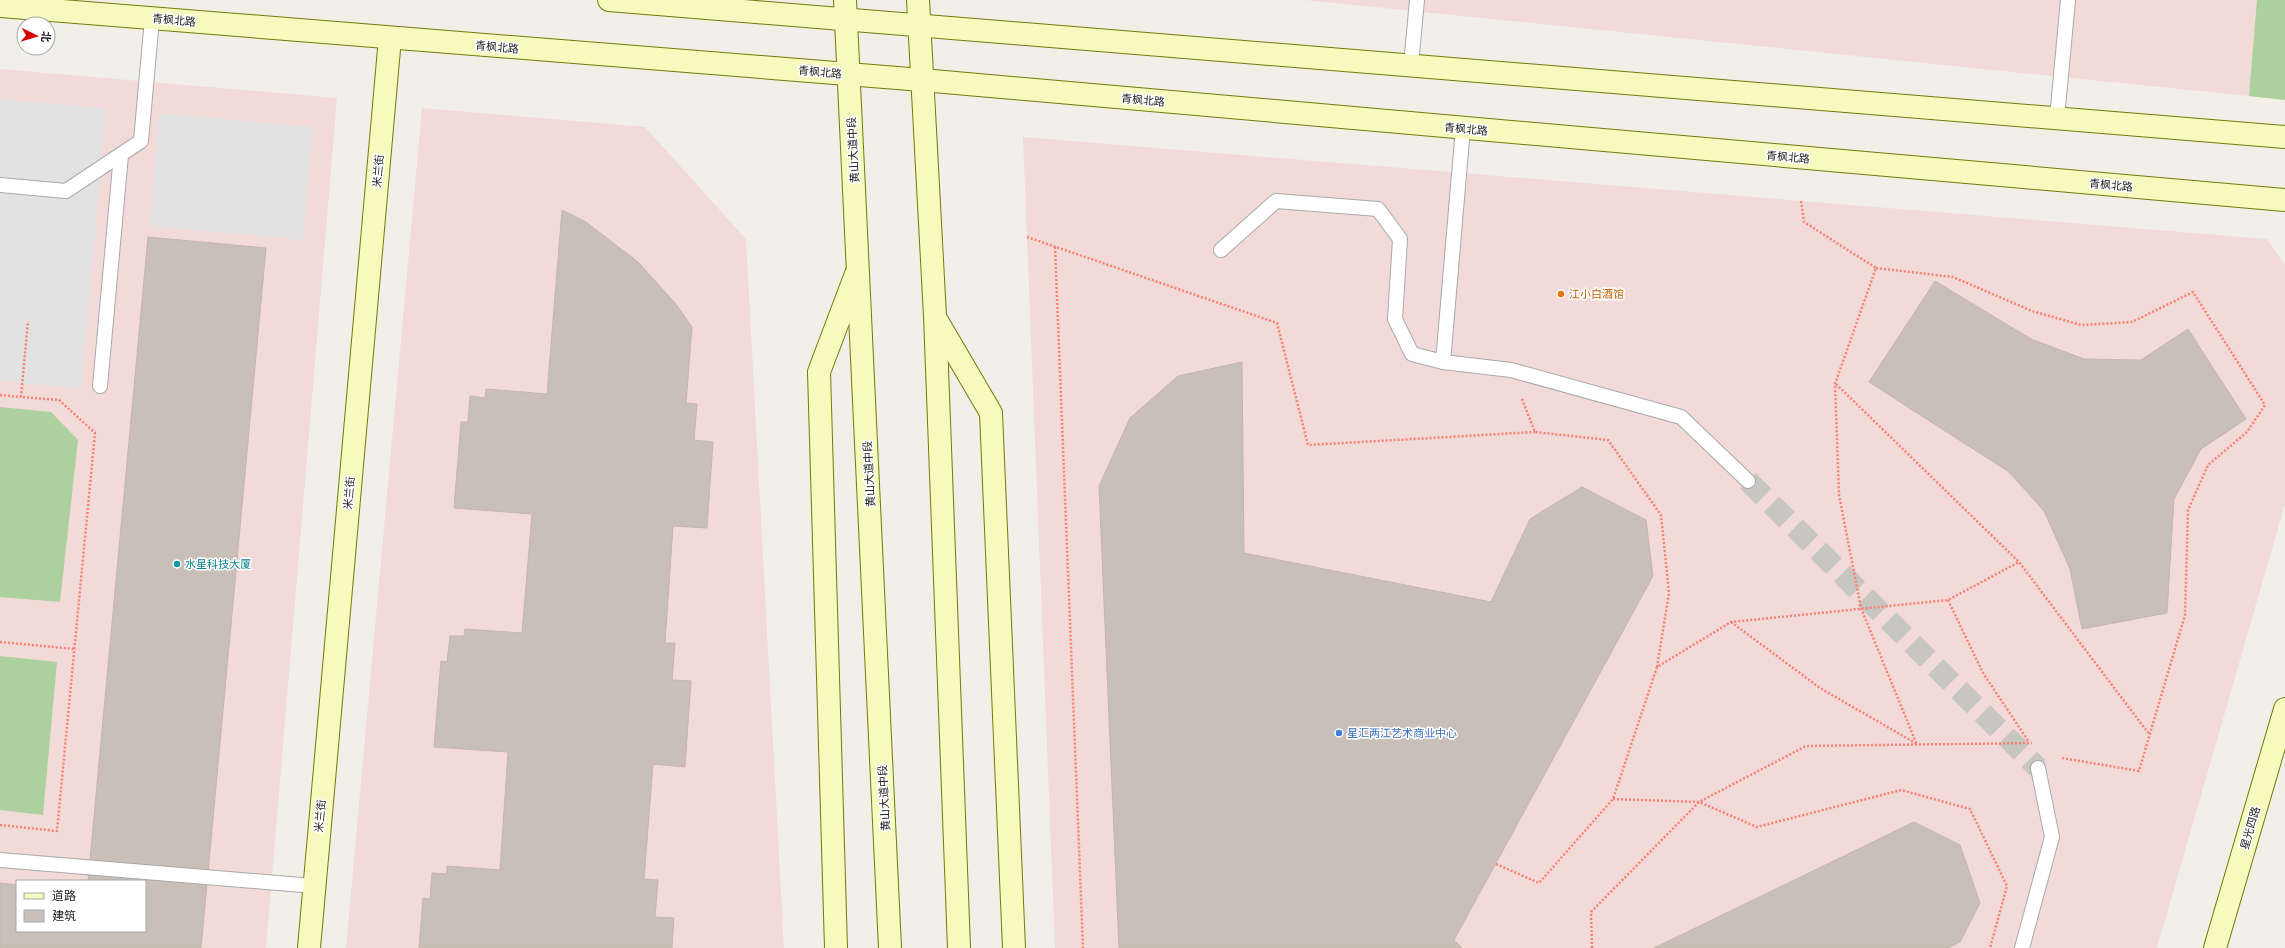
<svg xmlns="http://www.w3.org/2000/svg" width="2285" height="948" viewBox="0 0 2285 948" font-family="'DM Sans','Noto Sans SC',sans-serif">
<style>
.commercial{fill:#f2dad9;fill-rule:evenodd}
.forest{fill:#add19e}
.parking{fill:#e2e2e2}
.building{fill:#c7bfb8;stroke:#c4b6ab}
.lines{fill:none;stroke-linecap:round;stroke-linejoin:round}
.street-tunnel{stroke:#c8c6c1;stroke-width:22;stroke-dasharray:22 11;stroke-linecap:butt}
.lane-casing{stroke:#a9a9a9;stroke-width:16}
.secondary-casing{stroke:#707d05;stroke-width:24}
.path{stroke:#fa8072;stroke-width:2.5;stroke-dasharray:2 2;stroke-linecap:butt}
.lane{stroke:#fff;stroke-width:14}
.secondary{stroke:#f7fabf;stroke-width:22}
.food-dot{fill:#e8710a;stroke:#fff;stroke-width:1.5}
.culture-dot{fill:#0f9aa8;stroke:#fff;stroke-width:1.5}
.shop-dot{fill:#3f7fe0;stroke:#fff;stroke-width:1.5}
.labels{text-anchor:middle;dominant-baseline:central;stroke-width:3;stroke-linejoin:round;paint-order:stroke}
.street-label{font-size:11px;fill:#222;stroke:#fff}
.food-label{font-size:11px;fill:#c56008;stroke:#fff;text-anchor:start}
.culture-label{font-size:11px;fill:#0d838f;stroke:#fff;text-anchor:start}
.shop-label{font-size:11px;fill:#366cbe;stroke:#fff;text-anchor:start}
</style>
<rect width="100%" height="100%" fill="#f2efe9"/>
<!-- commercial -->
<g class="commercial">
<polygon points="1305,0 2285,0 2285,100 2249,96"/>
<path d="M0 69 337 98 266 948H0ZM17 881H145V931H17Z"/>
<polygon points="422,108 645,127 746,239 784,948 346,948"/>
<polygon points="1023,137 2267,239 2285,265 2285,504 2157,948 1055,948"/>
</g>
<!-- forest -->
<g class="forest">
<polygon points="2257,0 2285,0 2285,100 2249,96"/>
<polygon points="0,407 51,412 78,440 60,602 0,597"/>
<polygon points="0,656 57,662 43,815 0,810"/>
</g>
<!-- parking -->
<g class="parking">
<polygon points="0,99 106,108 81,389 0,381"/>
<polygon points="159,113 313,127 303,240 150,226"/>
</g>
<!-- building -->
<g class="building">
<polygon points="562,210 586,222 638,262 675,303 692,327 686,403 697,404 694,440 713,442 707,528 673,526 665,643 675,643 672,680 691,681 685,767 653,764 644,879 658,880 655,917 674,918 672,948 419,948 423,898 430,899 432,873 447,874 447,866 500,870 508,752 434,747 441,661 447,662 450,636 464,636 465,629 522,633 532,514 454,508 461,422 468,422 470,396 485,398 486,389 547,394"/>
<polygon points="148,237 266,248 201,948 0,948 0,883 17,885 17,931 145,931 145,881 88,881"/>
<polygon points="1935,281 2031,339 2084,359 2141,360 2188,329 2246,419 2201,449 2174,499 2167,613 2082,629 2070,569 2044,511 2009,472 1869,382"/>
<polygon points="1242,362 1244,553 1491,602 1530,519 1582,487 1646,520 1653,576 1454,940 1462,948 1119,948 1099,486 1130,418 1178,376"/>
<polygon points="1914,822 1960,845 1980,903 1960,942 1948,948 1654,948"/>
</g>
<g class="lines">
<!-- street-tunnel -->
<polyline class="street-tunnel" points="1748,481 2038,768"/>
<!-- lane casing -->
<g class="lane-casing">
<g id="lane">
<polyline points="1411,65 1417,0"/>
<polyline points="2057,118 2068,0"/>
<polyline points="0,185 66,191 141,141 152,19"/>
<polyline points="1221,250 1276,201 1378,209 1400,239 1395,319 1412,354 1443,362 1511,370 1681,417 1748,481"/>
<polyline points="1443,362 1463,128"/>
<polyline points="100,386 121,155"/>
<polyline points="0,860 314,886"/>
<polyline points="2022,948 2052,837 2038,768"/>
</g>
</g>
<!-- secondary casing -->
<g class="secondary-casing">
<g id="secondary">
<polyline points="609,0 2285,137"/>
<polyline points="845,0 890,948"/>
<polyline points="918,0 935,316 959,948"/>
<polyline points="0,6 922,80 2285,200"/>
<polyline points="936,319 991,413 1014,948"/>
<polyline points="309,948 390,38"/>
<polyline points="836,948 819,372 856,274"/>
<polyline points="2215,948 2285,709"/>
</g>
</g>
<!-- path -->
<g class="path">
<polyline points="1801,201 1804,222 1876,268 1835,384 1839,495 1861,608 1917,745"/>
<polyline points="1027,237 1277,323 1308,445 1535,432"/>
<polyline points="1055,247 1083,948"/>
<polyline points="1876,268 1953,277 2032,311 2081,325 2132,322 2193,292 2265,405 2247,432 2208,465 2188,510 2185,615 2139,771 2062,758"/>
<polyline points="1836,384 2019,562 2149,734"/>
<polyline points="0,395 21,397"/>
<polyline points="1522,399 1535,432 1608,440 1661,515 1669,593 1657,667"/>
<polyline points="1948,600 1983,673 2029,742"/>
<polyline points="1731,622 1820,688 1917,744"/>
<polyline points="0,642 75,649"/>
<polyline points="1613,799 1699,802 1757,827 1901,790 1970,809 2007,886 1990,948"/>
<polyline points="0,825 57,831 95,433 59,400 21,397 28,321"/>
<polyline points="1496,864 1539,883 1613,799 1657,667 1731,622 1948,600 2019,562"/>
<polyline points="1592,948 1591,912 1699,802 1806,746 2032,743"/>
</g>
<!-- lane -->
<use href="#lane" class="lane"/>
<!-- secondary -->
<use href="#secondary" class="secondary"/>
</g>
<!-- markers -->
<circle class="food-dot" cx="1561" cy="294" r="4"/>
<circle class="culture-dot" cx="177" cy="564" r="4"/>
<circle class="shop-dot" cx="1339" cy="733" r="4"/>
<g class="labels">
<!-- street labels -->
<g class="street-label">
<text transform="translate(174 20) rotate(5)">青枫北路</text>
<text transform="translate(497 47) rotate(5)">青枫北路</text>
<text transform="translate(820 72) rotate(5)">青枫北路</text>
<text transform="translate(1143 100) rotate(5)">青枫北路</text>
<text transform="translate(1466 129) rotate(5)">青枫北路</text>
<text transform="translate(853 150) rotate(-93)">黄山大道中段</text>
<text transform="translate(1788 157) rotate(5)">青枫北路</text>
<text transform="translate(378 171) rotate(-85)">米兰街</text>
<text transform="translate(2111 185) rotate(5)">青枫北路</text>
<text transform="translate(869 474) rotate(-93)">黄山大道中段</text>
<text transform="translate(349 493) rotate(-85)">米兰街</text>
<text transform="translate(884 798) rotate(-93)">黄山大道中段</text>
<text transform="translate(320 816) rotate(-85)">米兰街</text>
<text transform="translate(2250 828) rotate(-74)">星光四路</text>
</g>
<!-- food labels -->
<g class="food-label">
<text x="1569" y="294">江小白酒馆</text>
</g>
<!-- culture labels -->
<g class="culture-label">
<text x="185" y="564">水星科技大厦</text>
</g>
<!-- shop labels -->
<g class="shop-label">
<text x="1347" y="733">星汇两江艺术商业中心</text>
</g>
</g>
<!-- legend -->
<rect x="16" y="880" width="130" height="52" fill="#ffffff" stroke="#a7a7a7"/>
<rect x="24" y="893" width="20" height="6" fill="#f7fabf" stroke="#a7a7a7"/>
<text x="52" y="900" font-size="12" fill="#222222">道路</text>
<rect x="24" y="910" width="20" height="12" fill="#c7bfb8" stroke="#a7a7a7"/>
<text x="52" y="920" font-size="12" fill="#222222">建筑</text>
<!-- north arrow -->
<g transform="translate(36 36) rotate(95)"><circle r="19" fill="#ffffff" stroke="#a7a7a7"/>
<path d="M0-3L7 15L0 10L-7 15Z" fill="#d40000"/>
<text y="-6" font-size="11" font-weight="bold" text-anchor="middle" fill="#222222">北</text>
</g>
</svg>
